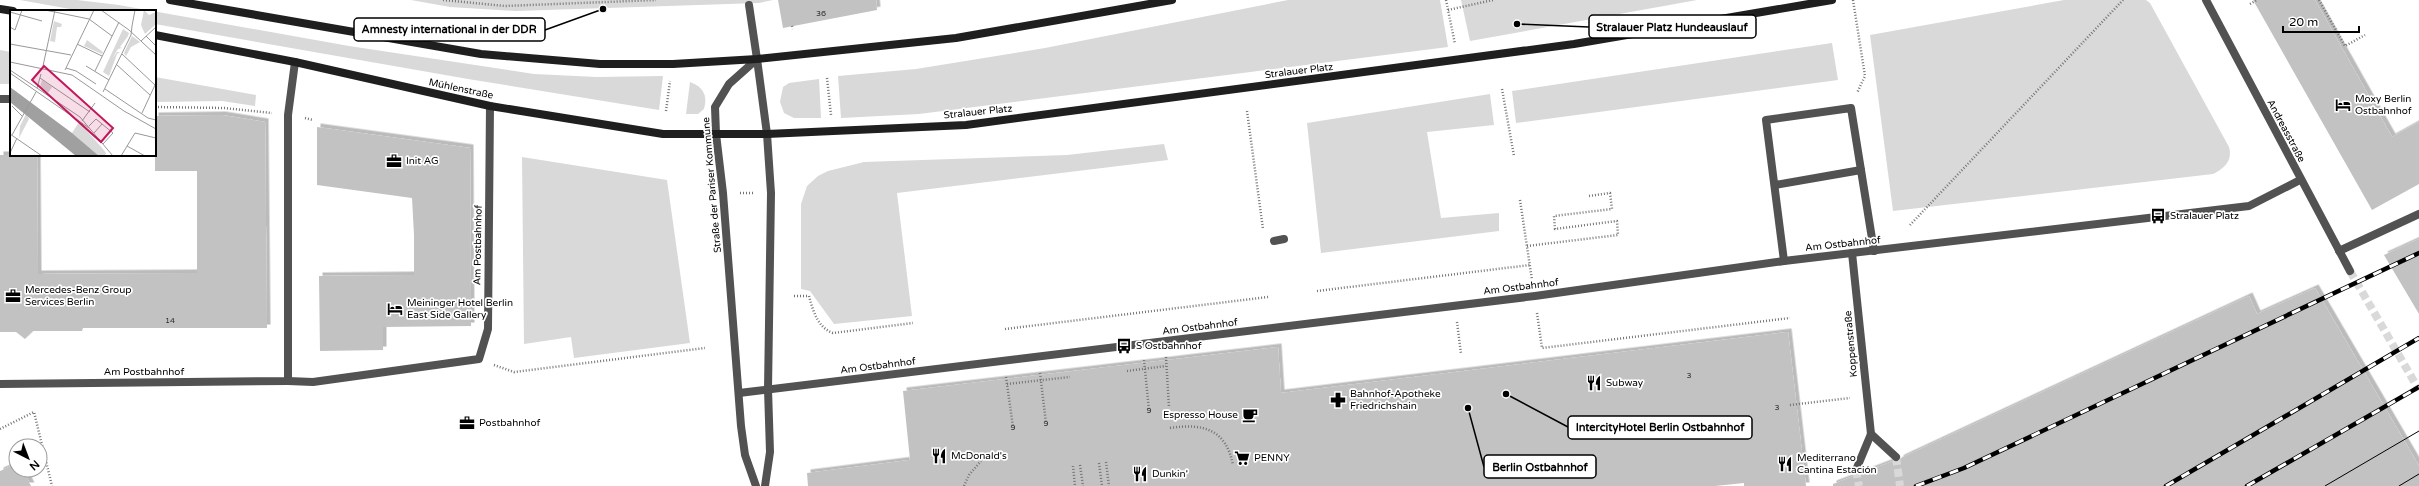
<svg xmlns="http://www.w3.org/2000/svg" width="2419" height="486" viewBox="0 0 2419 486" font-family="'Varela Round',sans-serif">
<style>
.green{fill:#d9d9d9}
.building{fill:#c2c2c2;filter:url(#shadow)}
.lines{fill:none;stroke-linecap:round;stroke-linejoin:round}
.minor-tunnel{stroke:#d9d9d9;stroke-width:8;stroke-dasharray:8 4;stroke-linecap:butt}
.tertiary-tunnel{stroke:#d9d9d9;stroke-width:8;stroke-dasharray:8 4;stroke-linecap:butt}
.path{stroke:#747474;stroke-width:2.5;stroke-dasharray:1 2;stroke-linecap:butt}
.service{stroke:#525252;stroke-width:8}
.minor{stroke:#525252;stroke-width:8}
.tertiary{stroke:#525252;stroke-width:8}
.secondary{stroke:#1f1f1f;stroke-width:8}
.tram{stroke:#000;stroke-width:1}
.rail-casing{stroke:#000;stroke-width:4.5}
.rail{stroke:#fff;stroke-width:3;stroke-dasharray:9;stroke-linecap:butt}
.labels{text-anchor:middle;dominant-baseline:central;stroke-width:3.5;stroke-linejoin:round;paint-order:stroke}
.number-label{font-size:8px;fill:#303030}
.street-label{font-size:10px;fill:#000;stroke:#fff}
.poi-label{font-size:10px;fill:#000;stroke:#fff;text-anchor:start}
.inset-road{fill:none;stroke:#999;stroke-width:1}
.view{fill:#c2185b;fill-opacity:0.15;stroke:#c2185b;stroke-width:2}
.inset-edge{fill:none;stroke:#000;stroke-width:2}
.leader{fill:none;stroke:#000;stroke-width:1.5}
.callout-dot{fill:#000;stroke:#fff;stroke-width:1.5}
.callout{fill:#fff;stroke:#000;stroke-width:1.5}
.callout-label{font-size:11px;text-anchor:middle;font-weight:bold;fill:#000}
</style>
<defs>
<filter id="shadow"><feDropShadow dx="3.5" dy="-3.5" stdDeviation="0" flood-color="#0004"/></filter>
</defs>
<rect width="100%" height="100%" fill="#fff"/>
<!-- green -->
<g class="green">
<polygon points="20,0 77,0 119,5 349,46 534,74 597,77 663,76 659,110 468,79 155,24 155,11 81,11"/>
<polygon points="411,0 773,0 759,3 516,11 450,7"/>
<polygon points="1288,0 1440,0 1448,47 919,114 841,118 838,76 916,69 1045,48"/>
<polygon points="1461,0 1697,0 1470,41"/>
<path d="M2064 0H2146L2150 3 2229 147C2233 161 2224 168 2213 174L1893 211 1870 35Z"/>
<polygon points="1832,43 1838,80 1516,123 1512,91"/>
<polygon points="0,50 11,52 11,84 0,84"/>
<polygon points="155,77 256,95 255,106 222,101 155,102"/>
<polygon points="819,79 821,118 794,118 784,113 780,102 783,87 789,83"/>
<path d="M690 82C703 87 708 95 704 109L698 114H686Z"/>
<polygon points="1490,94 1494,125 1427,132 1441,218 1499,213 1499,231 1321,253 1307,123"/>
<polygon points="1164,144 1168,160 897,193 912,316 834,324 810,291 801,289 801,204 807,186 818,176 828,171 864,162 1067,155"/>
<polygon points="522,157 667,180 690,343 574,358 571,337 524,344"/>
</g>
<!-- building -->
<g class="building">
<polygon points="778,0 876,0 877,10 783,28"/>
<polygon points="2253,0 2315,0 2392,137 2419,122 2419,184 2372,210"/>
<polygon points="222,115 265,122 267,328 83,328 82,331 33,331 25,339 16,332 0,332 0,155 37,155 38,274 197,273 197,171 155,171 155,116"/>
<polygon points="317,127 470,148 471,326 383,327 383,350 320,351 319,276 414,275 414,235 412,198 317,185"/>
<polygon points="2419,239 2419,314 2384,255"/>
<polygon points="2315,288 2419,466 2419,486 1833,486 1833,484 1893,461 1898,462 1901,458 2249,296 2257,314"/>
<polygon points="1788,332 1806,486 1744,486 1744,483 1715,486 808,486 807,473 910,460 903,391 1278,347 1281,393"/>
<polygon points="16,464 16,470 23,470 31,486 0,486 0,471"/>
</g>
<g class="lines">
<!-- minor-tunnel -->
<g class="minor-tunnel">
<polyline points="1896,457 1900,486"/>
<polyline points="1856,470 1859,486"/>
</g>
<!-- tertiary-tunnel -->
<polyline class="tertiary-tunnel" points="2350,271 2419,390"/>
<!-- path -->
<g class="path">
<polyline points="443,0 505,6 656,0"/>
<polyline points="1446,0 1455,44"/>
<polyline points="1853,0 1865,76 1857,93"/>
<polyline points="2319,0 2345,46 2365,35"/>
<polyline points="2250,4 2257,0"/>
<polyline points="1448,10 1493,0"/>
<polyline points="792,26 793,29"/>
<polyline points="827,78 831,115"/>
<polyline points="1502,89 1514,156"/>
<polyline points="155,107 224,108 272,113"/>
<polyline points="666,111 670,81"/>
<polyline points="1247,111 1263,229"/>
<polyline points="305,118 313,120"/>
<polyline points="740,193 753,193"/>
<polyline points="1520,200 1532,280"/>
<polyline points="1910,225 2123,0"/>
<polyline points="1527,246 1618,235 1617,221 1555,229 1554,216 1612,209 1610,193 1589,196"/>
<polyline points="1317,291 1530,265"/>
<path d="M794 296H809C813 311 818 328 833 333L913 323"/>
<polyline points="1537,313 1542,348 1790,318"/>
<polyline points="1457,322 1461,354"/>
<polyline points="1005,329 1268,297"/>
<polyline points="1166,357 1169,407"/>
<polyline points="1144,360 1149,410"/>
<polyline points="494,365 514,372 705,348"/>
<polyline points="1127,371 1166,366"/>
<polyline points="1040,373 1046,423"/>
<polyline points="1006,377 1013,427"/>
<polyline points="1007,384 1070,377"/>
<polyline points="1790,405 1850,398"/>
<path d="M1170 428C1203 423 1226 429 1233 465"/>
<polyline points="0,429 34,412 52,486"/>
<polyline points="1106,462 1109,486"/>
<polyline points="1099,463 1102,486"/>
<polyline points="1080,465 1083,486"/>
<polyline points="1073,466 1075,486"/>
<polyline points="964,486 969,475 981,461"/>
</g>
<!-- service -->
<g class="service">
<polyline points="749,5 757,59"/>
<polyline points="0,99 11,99"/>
<polyline points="1775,185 1861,170"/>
<polyline points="1274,241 1284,239"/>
<polyline points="2339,251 2419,214"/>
<polyline points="1784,261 1766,120 1851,108 1874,251"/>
</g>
<!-- minor -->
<g class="minor">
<polyline points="1852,253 1871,434 1856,470"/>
<polyline points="288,381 313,382 479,359 488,329 490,106"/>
<polyline points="0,384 288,381 288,115 295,62"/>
<polyline points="739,393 1535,296 1784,261 2249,206 2300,180"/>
<polyline points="1871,434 1896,457"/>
</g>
<!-- tertiary -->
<g class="tertiary">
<polyline points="2206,0 2350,271"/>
<polyline points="757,59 767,134 771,193 768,389 770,452 765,486"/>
<polyline points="756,486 745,455 741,426 723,193 716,134 715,107 729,84 757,59"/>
</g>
<!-- secondary -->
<g class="secondary">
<polyline points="170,0 481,54 600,64 673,64 757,59 956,38 1172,0"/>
<polyline points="0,9 13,11"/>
<polyline points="155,35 295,62 490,106 663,134 767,134 966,125 1574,44 1832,0"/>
</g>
<!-- tram -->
<g class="tram">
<polyline points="2325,486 2419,431"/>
<polyline points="2399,486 2419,474"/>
</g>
<!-- rail casing -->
<g class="rail-casing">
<g id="rail">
<polyline points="1916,486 1964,468 2419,253"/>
<polyline points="2166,486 2419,338"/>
<polyline points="2247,486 2419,387"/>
</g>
</g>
<!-- rail -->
<use href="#rail" class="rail"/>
</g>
<!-- icons -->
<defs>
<g id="hotel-bare" transform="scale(1.2)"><path d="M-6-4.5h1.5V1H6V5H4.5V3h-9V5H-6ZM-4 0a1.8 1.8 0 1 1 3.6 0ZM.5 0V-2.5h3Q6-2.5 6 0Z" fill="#000" stroke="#fff" stroke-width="2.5" paint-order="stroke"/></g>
<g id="office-bare" transform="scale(1.2)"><path d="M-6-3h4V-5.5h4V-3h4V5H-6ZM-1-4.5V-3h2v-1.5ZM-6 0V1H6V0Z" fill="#000" stroke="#fff" stroke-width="2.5" paint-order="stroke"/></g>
<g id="bus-bare" transform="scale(1.2)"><path d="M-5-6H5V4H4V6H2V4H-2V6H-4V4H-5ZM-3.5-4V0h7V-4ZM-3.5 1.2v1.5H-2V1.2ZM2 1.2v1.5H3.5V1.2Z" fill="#000" stroke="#fff" stroke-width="2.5" paint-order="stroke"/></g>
<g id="restaurant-bare" transform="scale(1.2)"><path d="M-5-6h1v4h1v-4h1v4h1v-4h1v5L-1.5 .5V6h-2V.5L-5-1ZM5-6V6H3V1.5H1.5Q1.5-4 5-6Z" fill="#000" stroke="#fff" stroke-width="2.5" paint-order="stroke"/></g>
<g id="pharmacy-bare" transform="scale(1.2)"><path d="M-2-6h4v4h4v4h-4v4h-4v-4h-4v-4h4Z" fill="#000" stroke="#fff" stroke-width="2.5" paint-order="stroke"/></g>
<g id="cafe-bare" transform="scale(1.2)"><path d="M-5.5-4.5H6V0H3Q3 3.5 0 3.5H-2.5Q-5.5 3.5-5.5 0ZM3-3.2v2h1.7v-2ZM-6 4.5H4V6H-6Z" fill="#000" stroke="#fff" stroke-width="2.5" paint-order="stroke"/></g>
<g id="supermarket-bare" transform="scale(1.2)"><path d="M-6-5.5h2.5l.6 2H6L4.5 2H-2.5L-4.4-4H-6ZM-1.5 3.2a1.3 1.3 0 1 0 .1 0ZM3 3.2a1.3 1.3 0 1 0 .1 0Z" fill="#000" stroke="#fff" stroke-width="2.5" paint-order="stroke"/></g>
</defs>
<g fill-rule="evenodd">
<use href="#hotel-bare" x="2343" y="105"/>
<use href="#office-bare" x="394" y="161"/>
<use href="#bus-bare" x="2158" y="216"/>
<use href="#office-bare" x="13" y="296"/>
<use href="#hotel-bare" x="395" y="309"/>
<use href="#bus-bare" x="1124" y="346"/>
<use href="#restaurant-bare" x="1594" y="383"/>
<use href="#pharmacy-bare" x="1338" y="400"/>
<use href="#cafe-bare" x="1250" y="415"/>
<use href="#office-bare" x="467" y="423"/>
<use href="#restaurant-bare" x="939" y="456"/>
<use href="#supermarket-bare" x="1242" y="458"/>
<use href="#restaurant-bare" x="1785" y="464"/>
<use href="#restaurant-bare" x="1140" y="474"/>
</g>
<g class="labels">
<!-- number labels -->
<g class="number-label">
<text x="821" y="13">36</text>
<text x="170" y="320">14</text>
<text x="1689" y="375">3</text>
<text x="1777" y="407">3</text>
<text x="1149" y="410">9</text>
<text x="1046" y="423">9</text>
<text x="1013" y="427">9</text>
</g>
<!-- street labels -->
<g class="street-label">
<text transform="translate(1299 71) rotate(-7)">Stralauer Platz</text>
<text transform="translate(461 89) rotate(12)">Mühlenstraße</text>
<text transform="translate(978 112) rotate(-6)">Stralauer Platz</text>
<text transform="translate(2286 131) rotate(62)">Andreasstraße</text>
<text transform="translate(712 185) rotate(-95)">Straße der Pariser Kommune</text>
<text transform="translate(1843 244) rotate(-6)">Am Ostbahnhof</text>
<text transform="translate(478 245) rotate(-89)">Am Postbahnhof</text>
<text transform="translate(1521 287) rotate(-7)">Am Ostbahnhof</text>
<text transform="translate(1200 327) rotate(-7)">Am Ostbahnhof</text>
<text transform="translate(1851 344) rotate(-95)">Koppenstraße</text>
<text transform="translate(878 366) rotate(-7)">Am Ostbahnhof</text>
<text x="144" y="372">Am Postbahnhof</text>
</g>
<!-- poi labels -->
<g class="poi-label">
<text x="2355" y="99">Moxy Berlin<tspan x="2355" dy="12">Ostbahnhof</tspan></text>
<text x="406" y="161">Init AG</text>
<text x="2170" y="216">Stralauer Platz</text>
<text x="25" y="290">Mercedes-Benz Group<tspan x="25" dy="12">Services Berlin</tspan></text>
<text x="407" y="303">Meininger Hotel Berlin<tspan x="407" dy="12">East Side Gallery</tspan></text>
<text x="1136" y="346">S Ostbahnhof</text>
<text x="1606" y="383">Subway</text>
<text x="1350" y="394">Bahnhof-Apotheke<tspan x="1350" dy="12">Friedrichshain</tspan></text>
<text x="1238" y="415" text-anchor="end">Espresso House</text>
<text x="479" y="423">Postbahnhof</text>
<text x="951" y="456">McDonald's</text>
<text x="1254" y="458">PENNY</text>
<text x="1797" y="458">Mediterrano<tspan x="1797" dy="12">Cantina Estación</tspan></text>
<text x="1152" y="474">Dunkin'</text>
</g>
</g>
<!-- overview -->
<g transform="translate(10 10)">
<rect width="146" height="146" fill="#fff"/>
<path d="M134 0 139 5 146 2V14L135 24 131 15ZM44 11 52 14 51 17H47L45 32 40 31ZM113 19 119 23 118 26 110 37 112 38 108 39 102 49 107 42H110L107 44 99 66 93 62ZM122 26 130 32 121 37 116 46 114 43ZM77 30 93 42 92 44 74 36ZM32 70 42 77 38 83 30 77ZM16 104 19 109 9 128 10 116ZM69 112 93 139 96 143 95 146H89L62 123Z" fill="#d9d9d9"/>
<path d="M0 77 62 123 89 146H66L0 92Z" fill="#a0a0a0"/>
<path class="inset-road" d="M35 0 79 9 102 26M91 0 119 20 146 45M0 2 32 11M122 16 125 0M0 17 5 20 12 0M136 26 146 36M131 31 146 17M0 34 61 45M67 34 92 46M112 44 145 75 132 103M0 52 62 65 114 101 146 119M106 54 140 85M33 56 45 0M76 56 99 70M56 58 66 61 86 74M0 60 70 107 103 146M55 60 84 0M85 61 109 12M0 63 79 118M30 68 80 102M27 78 31 64M95 79 138 108 146 110M93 82 121 25 122 16M2 96 12 106M72 111 85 93M79 116 86 109 92 114M84 123 92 114 103 123 93 134M0 124 32 146M2 125 26 82M117 136 135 146M0 143 7 128M111 146 125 123 146 128"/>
<path class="view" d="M34 56 103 118 91 132 22 70Z"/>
<rect width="146" height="146" class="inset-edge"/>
</g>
<!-- callouts -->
<path class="leader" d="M1517 24L1589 27M603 9L545 30M1506 394L1568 427M1468 408L1484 467"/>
<g class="callout-dot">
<circle cx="1517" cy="24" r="4"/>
<circle cx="603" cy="9" r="4"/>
<circle cx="1506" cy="394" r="4"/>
<circle cx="1468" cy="408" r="4"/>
</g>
<g class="callout">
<rect x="1589" y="15" width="167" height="23" rx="4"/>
<rect x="354" y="18" width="191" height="23" rx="4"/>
<rect x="1568" y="416" width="184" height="23" rx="4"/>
<rect x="1484" y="455" width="112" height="23" rx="4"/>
</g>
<g class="callout-label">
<text x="1672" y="31">Stralauer Platz Hundeauslauf</text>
<text x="449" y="33">Amnesty international in der DDR</text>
<text x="1660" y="431">IntercityHotel Berlin Ostbahnhof</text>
<text x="1540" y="471">Berlin Ostbahnhof</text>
</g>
<!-- north arrow -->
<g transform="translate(28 458) rotate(138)"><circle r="19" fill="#ffffff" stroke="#999999"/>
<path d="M0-3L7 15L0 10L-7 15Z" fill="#000000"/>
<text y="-6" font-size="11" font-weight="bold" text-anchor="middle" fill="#000000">N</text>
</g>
<!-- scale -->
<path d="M2283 26v6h76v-6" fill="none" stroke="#000000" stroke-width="2"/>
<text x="2289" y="26" font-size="12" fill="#000000" stroke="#ffffff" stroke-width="3" paint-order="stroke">20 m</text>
</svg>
